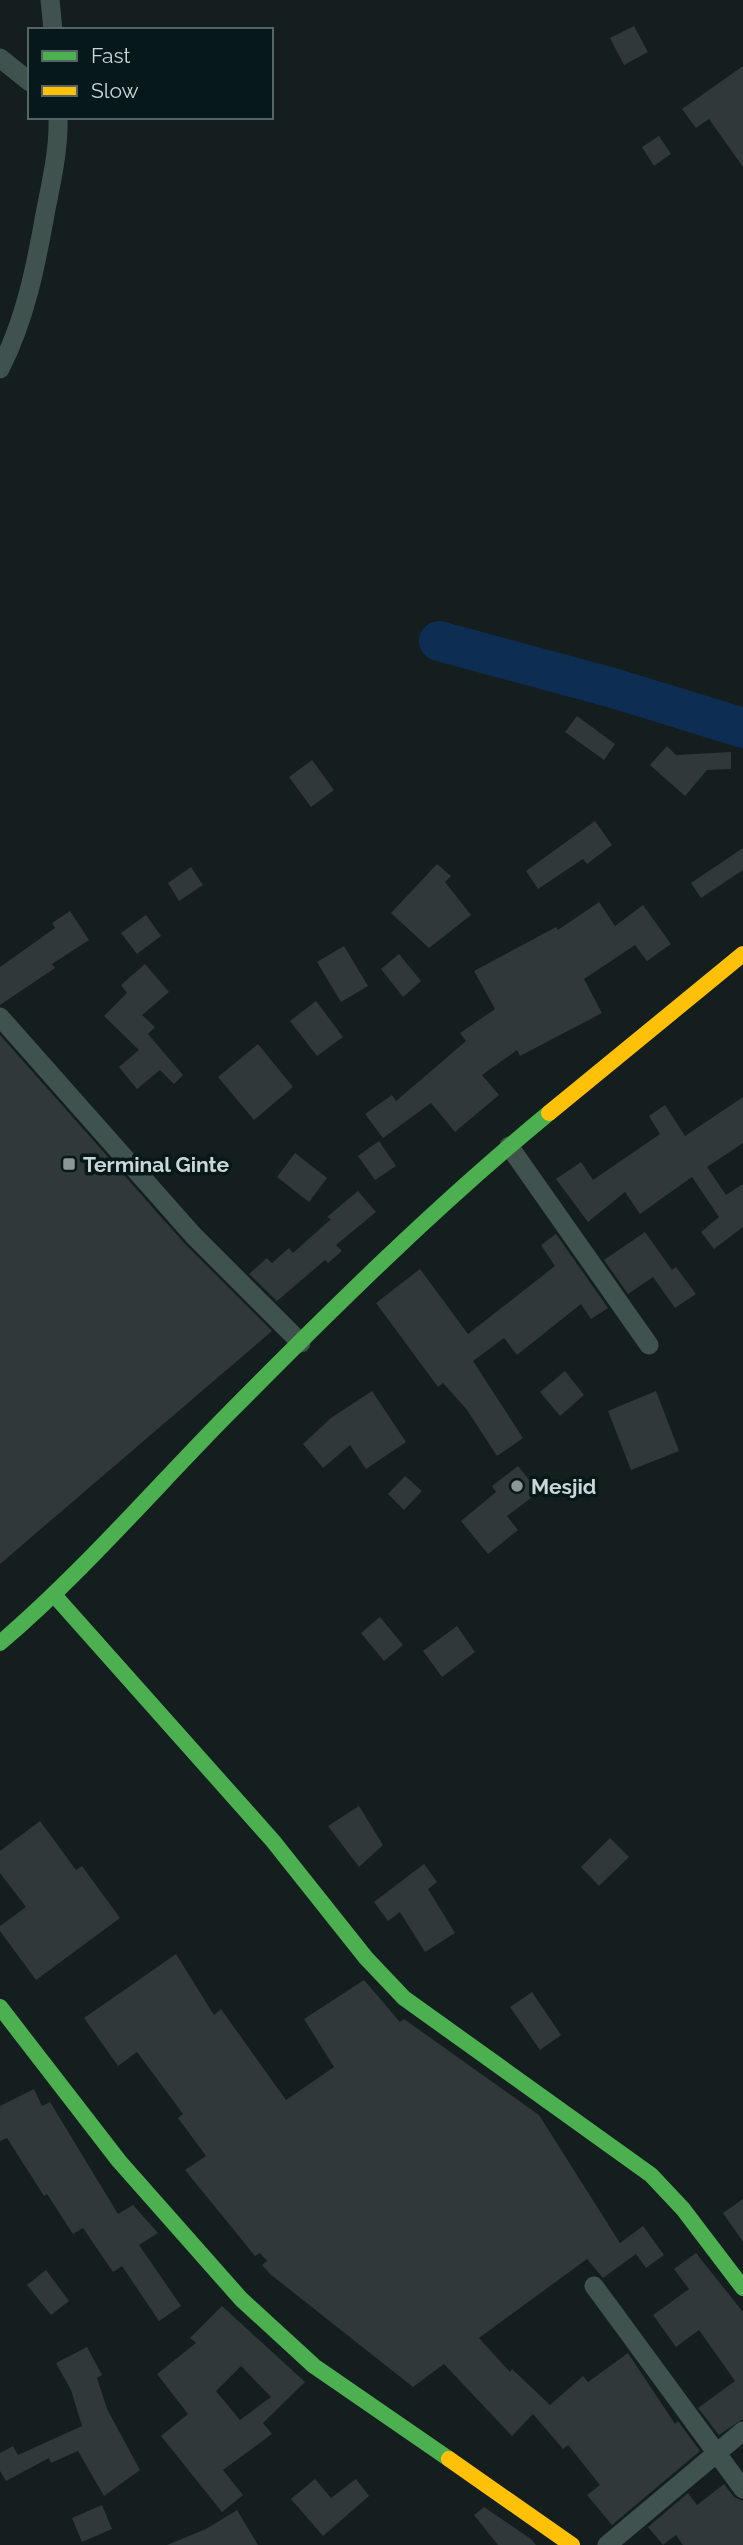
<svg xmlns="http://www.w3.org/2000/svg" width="743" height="2545" viewBox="0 0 743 2545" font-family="Raleway,sans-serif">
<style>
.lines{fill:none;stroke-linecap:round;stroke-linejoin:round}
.river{stroke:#0e2d53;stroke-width:40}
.building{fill:#303839;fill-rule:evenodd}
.street{stroke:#40524e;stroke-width:19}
.fast{stroke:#4caf50;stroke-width:16}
.slow{stroke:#ffc107;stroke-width:16}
.poi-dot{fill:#8b9696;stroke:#061819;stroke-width:2.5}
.labels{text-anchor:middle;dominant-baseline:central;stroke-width:7;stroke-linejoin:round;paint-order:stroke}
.poi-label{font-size:21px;font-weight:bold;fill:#cbd6d7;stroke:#061819;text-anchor:start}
</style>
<rect width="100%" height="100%" fill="#141e1e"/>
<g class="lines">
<!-- river -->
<polyline class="river" points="439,641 613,688 743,728"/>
</g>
<!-- building -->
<g class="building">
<polygon points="634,26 648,52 624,65 610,38"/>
<polygon points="743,66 743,167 709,119 696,128 682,109"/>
<polygon points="659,136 671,154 654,166 642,147"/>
<polygon points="577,716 615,744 604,760 565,732"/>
<polygon points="667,746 676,755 731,752 731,769 707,770 685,796 650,765"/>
<polygon points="312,760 334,790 311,807 289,777"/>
<polygon points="595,821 612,845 587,864 583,859 538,889 526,871"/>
<polygon points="743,848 743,870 701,898 691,883"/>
<polygon points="437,864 451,876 445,882 471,915 429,948 391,913"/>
<polygon points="191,867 203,885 179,901 168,883"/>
<polygon points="599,902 615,926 643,905 671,944 647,961 635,945 584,979 602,1013 520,1056 517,1050 482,1075 499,1095 455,1132 431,1103 383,1138 365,1114 392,1095 396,1101 466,1041 460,1033 495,1009 474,971 556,927 558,930"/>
<polygon points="70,911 89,940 52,964 55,968 0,1005 0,967 55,928 52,923"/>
<polygon points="146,915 161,936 137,954 121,933"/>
<polygon points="344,946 368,986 341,1002 317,962"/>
<polygon points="399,954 421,981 403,997 381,969"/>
<polygon points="145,964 169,992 142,1015 155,1027 148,1034 183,1075 174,1084 160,1070 137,1089 119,1067 139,1050 104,1016 127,993 121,985"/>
<polygon points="316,1001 343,1037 317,1056 290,1021"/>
<polygon points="0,1035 185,1244 272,1331 0,1564"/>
<polygon points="258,1044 293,1087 254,1120 218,1077"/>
<polygon points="743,1097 743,1143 707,1167 726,1195 743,1184 743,1227 714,1249 701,1232 719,1217 692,1177 640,1214 625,1192 588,1222 556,1179 581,1162 593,1180 660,1134 649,1116 665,1105 685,1136"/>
<polygon points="379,1141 396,1166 375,1180 358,1156"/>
<polygon points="295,1153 327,1178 309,1202 277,1177"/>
<polygon points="358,1191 376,1212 336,1245 342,1251 328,1263 325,1260 277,1301 249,1274 267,1258 272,1263 289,1248 293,1253 331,1219 327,1217"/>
<polygon points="645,1232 672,1270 676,1267 696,1294 675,1308 653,1277 628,1294 604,1260"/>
<polygon points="556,1234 608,1308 591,1319 581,1304 517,1355 504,1338 473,1361 523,1438 497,1456 467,1410 443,1383 438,1387 376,1303 420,1269 468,1334 555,1266 541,1245"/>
<polygon points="565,1371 584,1395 560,1416 540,1392"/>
<polygon points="372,1391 406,1442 366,1469 350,1445 323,1468 303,1444 331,1418"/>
<polygon points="656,1391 679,1451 631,1470 608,1411"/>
<polygon points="518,1466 539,1492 507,1516 518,1530 488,1554 461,1521 496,1492 492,1486"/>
<polygon points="405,1476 422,1491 404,1510 388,1494"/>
<polygon points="380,1617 403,1645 384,1661 361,1633"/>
<polygon points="457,1626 475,1652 442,1677 423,1651"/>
<polygon points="359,1806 383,1845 359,1867 328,1826"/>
<polygon points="40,1821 76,1870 82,1866 120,1918 36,1980 0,1931 0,1926 26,1907 0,1873 0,1851"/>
<polygon points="610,1838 629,1857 599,1886 581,1867"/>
<polygon points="424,1864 437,1882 428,1889 455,1933 425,1952 400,1912 388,1921 374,1902"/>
<polygon points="176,1954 214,2015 221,2009 286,2100 334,2067 304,2019 364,1980 400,2022 404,2019 539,2115 620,2243 643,2226 664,2255 646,2268 636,2254 603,2278 587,2259 479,2338 510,2372 512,2369 550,2405 583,2376 588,2382 628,2353 675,2424 678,2421 700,2451 612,2525 587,2495 600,2485 568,2445 563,2449 533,2414 512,2436 444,2364 413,2387 270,2274 262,2265 267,2261 260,2253 255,2256 185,2170 206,2156 178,2118 183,2114 137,2052 118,2066 84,2018"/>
<polygon points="532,1992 561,2035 540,2050 510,2007"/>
<polygon points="34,2089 42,2106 50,2102 118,2214 133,2205 158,2233 139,2245 181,2306 159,2321 122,2266 113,2272 83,2228 73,2234 47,2194 44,2196 7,2138 0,2141 0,2106"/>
<polygon points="743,2199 743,2242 723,2213"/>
<polygon points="696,2253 743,2312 743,2419 719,2435 698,2408 735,2381 699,2330 676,2347 653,2315 689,2289 674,2269"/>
<polygon points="46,2270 69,2301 51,2315 27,2285"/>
<path d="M222 2306 305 2382 263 2423 272 2434 223 2470 243 2495 222 2512 161 2436 188 2414 157 2374 196 2343 190 2338ZM241 2366 271 2397 240 2420 216 2391Z"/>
<polygon points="87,2347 102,2375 97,2378 107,2409 140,2470 104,2496 78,2451 51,2463 49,2458 6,2481 0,2471 0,2453 13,2446 18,2455 82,2426 71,2390 56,2363"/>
<polygon points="315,2479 331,2498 356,2479 369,2496 323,2536 291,2499"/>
<polygon points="724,2484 734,2497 743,2501 743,2545 683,2545 676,2535 663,2545 648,2527 688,2493 697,2505"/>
<polygon points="102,2505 112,2529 82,2542 72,2518"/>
<polygon points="484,2507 531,2539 536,2545 498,2545 474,2515"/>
<polygon points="237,2510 258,2545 167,2545 206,2529"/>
</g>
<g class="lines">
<!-- street -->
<g class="street">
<polyline points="50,0 53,30"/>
<polyline points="0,58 30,82"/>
<path d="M0 369C26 318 36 265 46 209 52 179 59 148 58 117"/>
<polyline points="0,1017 194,1236 301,1343"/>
<polyline points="509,1146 649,1345"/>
<polyline points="594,2286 743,2489"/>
<polyline points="607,2545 743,2431"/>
</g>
<!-- fast -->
<g class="fast">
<polyline points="55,1596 273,1841 366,1958 404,1998 651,2175 683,2209 743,2288"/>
<path d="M0 1643C82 1573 152 1491 228 1414 331 1310 436 1206 549 1113"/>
<polyline points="0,2007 119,2161 241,2299 314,2366 449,2459"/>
</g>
<!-- slow -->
<g class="slow">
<polyline points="549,1113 743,954"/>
<polyline points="449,2459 572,2545"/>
</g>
</g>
<!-- markers -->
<g class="poi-dot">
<rect x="62" y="1157" width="14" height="14" rx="3.5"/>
<circle cx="517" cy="1486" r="7"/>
</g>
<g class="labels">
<!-- poi labels -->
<g class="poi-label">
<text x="83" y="1164">Terminal Ginte</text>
<text x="531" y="1486">Mesjid</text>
</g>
</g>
<!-- legend -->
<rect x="28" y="28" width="245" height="91" fill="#061819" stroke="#556465" stroke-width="2"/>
<rect x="42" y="51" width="35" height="10" fill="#4caf50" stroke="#556465" stroke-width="2"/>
<text x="91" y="63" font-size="21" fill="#cbd6d7">Fast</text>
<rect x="42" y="86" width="35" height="10" fill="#ffc107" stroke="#556465" stroke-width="2"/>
<text x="91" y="98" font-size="21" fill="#cbd6d7">Slow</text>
</svg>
